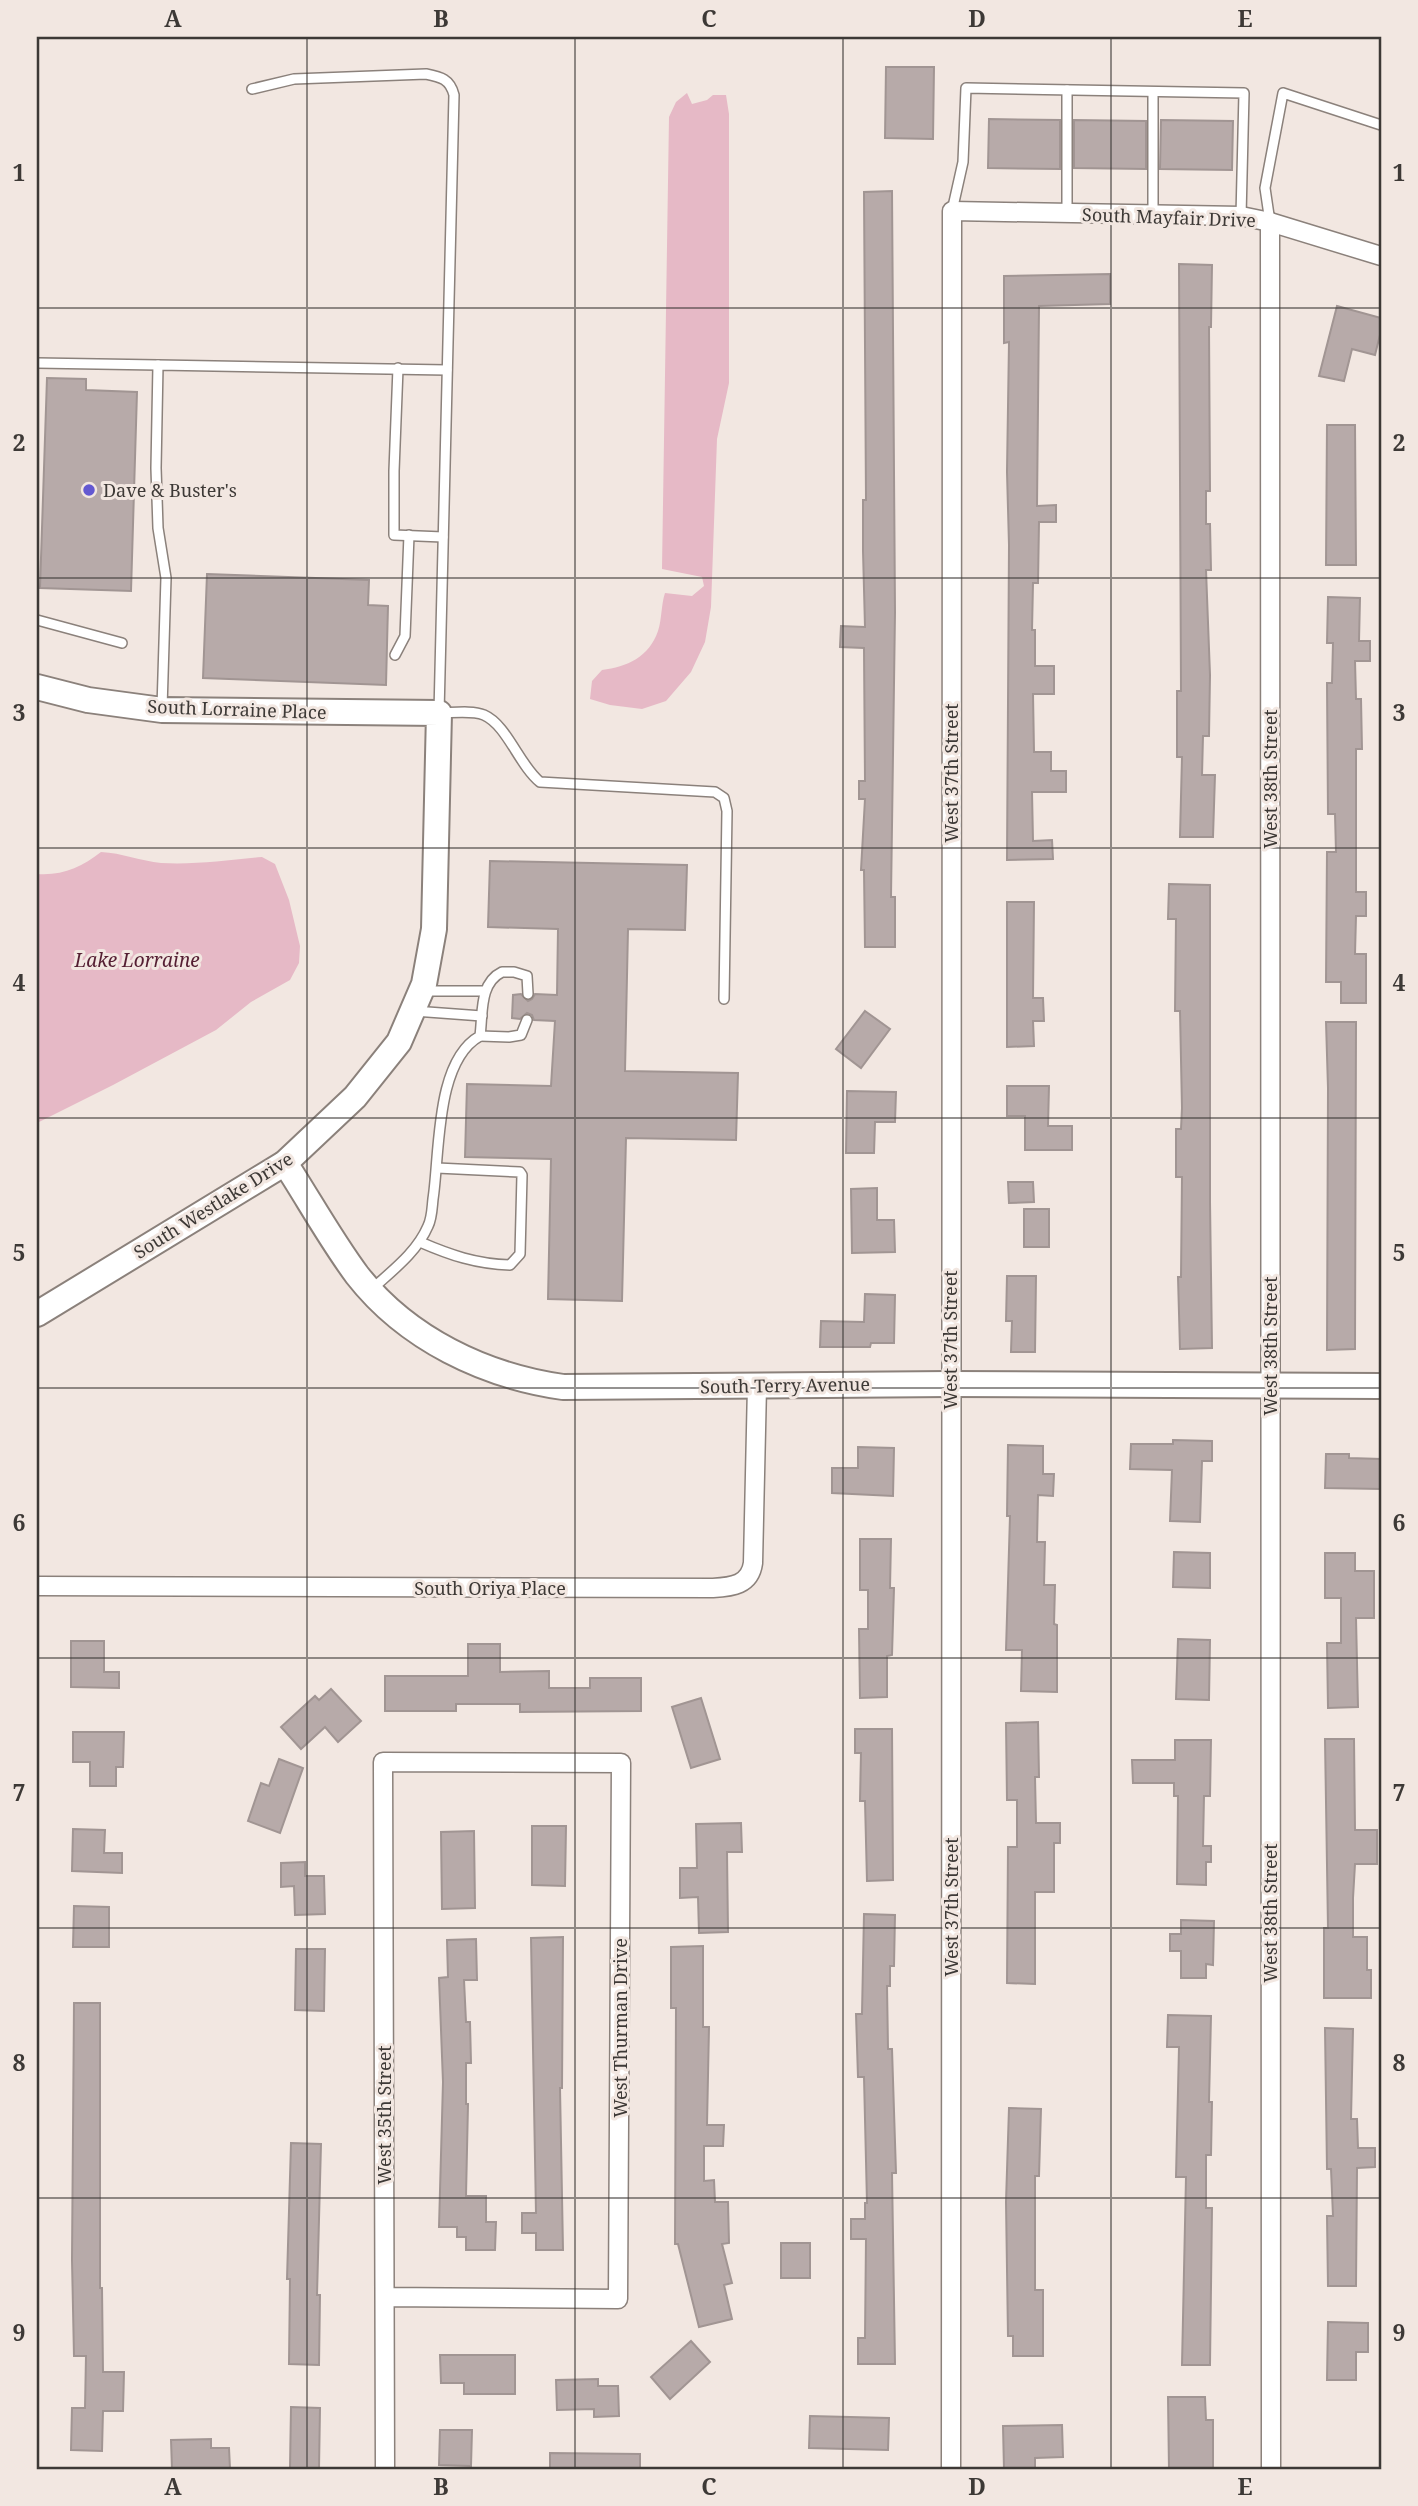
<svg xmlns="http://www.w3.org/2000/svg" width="1418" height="2506" viewBox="0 0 1418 2506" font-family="'Noto Serif',serif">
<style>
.water{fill:#e6b9c6}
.building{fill:#b7aaa9;stroke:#a19593;stroke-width:2}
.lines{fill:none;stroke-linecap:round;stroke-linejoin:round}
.lane-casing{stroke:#8b817b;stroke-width:12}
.street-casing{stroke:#8b817b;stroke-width:21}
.secondary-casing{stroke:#8b817b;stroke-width:28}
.lane{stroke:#fff;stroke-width:9}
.street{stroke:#fff;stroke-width:18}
.secondary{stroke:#fff;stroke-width:24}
.grid{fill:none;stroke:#3d3936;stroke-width:2;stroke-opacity:0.55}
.poi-dot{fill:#6358d1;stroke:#f2e7e1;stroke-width:2.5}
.labels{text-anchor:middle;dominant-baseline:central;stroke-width:6;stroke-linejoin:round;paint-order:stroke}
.street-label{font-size:18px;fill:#3d3936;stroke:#f2e7e1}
.poi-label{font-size:18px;fill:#3d3936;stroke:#f2e7e1;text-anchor:start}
.water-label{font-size:19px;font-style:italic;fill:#541e32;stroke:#f2e7e1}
.neatline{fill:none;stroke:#3d3936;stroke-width:2.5}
.grid-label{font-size:23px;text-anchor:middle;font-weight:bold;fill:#3d3936}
</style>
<rect width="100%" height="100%" fill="#f2e7e1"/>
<!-- water -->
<g class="water">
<path d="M687 93 692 104 707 100 713 95H726L729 114V383L717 439 711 607 705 642 691 672 666 701 642 709 610 705 590 699 592 681 602 670C627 667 649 657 658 631 662 619 661 605 665 593L692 596 704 586 702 577 662 569 669 117 676 102Z"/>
<path d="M101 852C122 853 141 861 161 863 195 865 228 860 262 857L275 864 289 900 300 946 299 963 290 980 251 1002 216 1030 113 1085 37 1123V874C62 876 82 867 101 852Z"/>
</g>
<!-- building -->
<g class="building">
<polygon points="886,67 934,67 933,139 885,138"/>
<polygon points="989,119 1060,120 1060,169 988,168"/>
<polygon points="1074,120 1146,121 1146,169 1074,168"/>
<polygon points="1161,120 1233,121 1232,170 1160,169"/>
<polygon points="892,191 895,612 891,897 895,897 895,947 865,947 864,870 861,870 865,799 859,799 859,781 865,781 864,648 840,647 841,626 865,627 863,551 863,500 866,500 864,192"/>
<polygon points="1179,264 1212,265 1211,327 1209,327 1210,491 1206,491 1206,524 1210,524 1211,570 1206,570 1210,675 1209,736 1203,736 1202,775 1215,775 1213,837 1180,837 1182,757 1177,757 1177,691 1181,691"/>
<polygon points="1110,274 1110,304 1039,306 1037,506 1056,505 1056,522 1039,522 1038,583 1033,583 1032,630 1035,630 1035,666 1054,666 1054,694 1033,694 1034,752 1051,752 1051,771 1066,771 1066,792 1032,792 1033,841 1052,840 1053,859 1007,860 1009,545 1007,472 1009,342 1004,343 1004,276"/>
<polygon points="1337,306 1381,318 1381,331 1375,355 1352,349 1344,381 1319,376"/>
<polygon points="47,378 86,379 86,390 137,392 131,591 40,588"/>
<polygon points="1327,425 1355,425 1356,565 1326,565"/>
<polygon points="207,574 369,580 368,605 388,606 386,685 203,678"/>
<polygon points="1328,597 1360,598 1359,641 1370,641 1370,661 1355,661 1356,699 1361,699 1362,749 1356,749 1356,892 1366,892 1366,916 1356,916 1355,954 1366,954 1366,1003 1341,1003 1341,982 1326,982 1327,852 1336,852 1335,814 1328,814 1327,683 1332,683 1333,643 1327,643"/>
<polygon points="490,861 687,865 685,930 628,929 625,1071 738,1073 736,1140 626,1138 622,1301 548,1299 551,1159 465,1157 467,1084 551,1086 555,1021 534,1020 532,1015 527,1013 520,1019 512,1018 513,995 521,994 528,1001 532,999 535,994 557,995 558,929 488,927"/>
<polygon points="1169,884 1210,885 1210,1202 1212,1348 1180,1349 1178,1277 1181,1277 1182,1177 1176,1177 1176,1129 1181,1129 1182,1108 1180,1011 1175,1011 1176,919 1168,919"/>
<polygon points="1007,902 1034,902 1033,998 1043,998 1044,1021 1033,1021 1034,1046 1007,1047"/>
<polygon points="865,1011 890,1029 861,1068 836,1049"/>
<polygon points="1326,1022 1356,1022 1355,1349 1327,1350 1328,1088"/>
<polygon points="1007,1086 1049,1086 1048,1126 1072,1126 1072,1150 1025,1150 1025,1116 1007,1116"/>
<polygon points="847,1091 896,1092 895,1122 875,1122 874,1153 846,1153"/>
<polygon points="1008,1182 1033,1182 1034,1202 1009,1203"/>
<polygon points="877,1188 877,1220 894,1220 895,1252 852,1253 851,1189"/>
<rect x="1024" y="1209" width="25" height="38"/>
<polygon points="1007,1276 1036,1276 1035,1352 1011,1352 1012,1321 1006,1321"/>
<polygon points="865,1294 895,1295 894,1343 871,1343 870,1347 820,1347 821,1321 864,1322"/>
<polygon points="1173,1440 1212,1441 1212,1461 1202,1461 1200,1522 1170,1521 1172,1470 1130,1469 1131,1444 1173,1444"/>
<polygon points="1008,1445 1043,1446 1043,1474 1054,1474 1053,1496 1038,1495 1037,1542 1045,1542 1044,1585 1055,1585 1054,1624 1057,1625 1057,1692 1021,1691 1022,1650 1006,1650 1010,1516 1007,1516"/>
<polygon points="858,1447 894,1448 893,1496 832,1493 832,1468 858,1468"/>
<polygon points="1326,1454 1349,1454 1349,1458 1381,1459 1381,1489 1325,1488"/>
<polygon points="860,1539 891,1539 890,1588 894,1588 892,1655 887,1656 887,1697 860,1698 859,1629 868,1629 868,1590 860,1590"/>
<polygon points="1174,1552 1210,1553 1210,1588 1173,1587"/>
<polygon points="1325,1553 1355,1553 1355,1571 1374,1571 1374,1618 1356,1618 1358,1707 1328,1708 1327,1643 1341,1643 1341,1598 1325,1598"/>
<polygon points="1178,1639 1210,1640 1209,1700 1176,1699"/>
<polygon points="71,1641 104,1641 104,1672 119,1672 119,1688 71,1687"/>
<polygon points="468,1644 500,1644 500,1672 549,1671 549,1688 590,1688 590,1678 641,1678 641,1711 520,1712 520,1704 456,1704 456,1711 385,1711 385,1676 468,1676"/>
<polygon points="331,1689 361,1721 338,1742 325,1727 301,1749 281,1727 315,1696 319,1700"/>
<polygon points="701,1698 720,1759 691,1768 672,1707"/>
<polygon points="1038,1722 1039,1777 1035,1777 1036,1823 1060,1823 1060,1843 1054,1843 1054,1892 1035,1892 1035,1984 1007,1983 1008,1847 1017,1847 1017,1800 1007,1800 1006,1723"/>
<polygon points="855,1729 892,1729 893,1880 867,1881 865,1801 860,1801 861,1753 855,1753"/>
<polygon points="73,1732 124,1732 123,1767 116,1767 116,1786 90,1786 90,1762 73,1762"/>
<polygon points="1325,1739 1354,1739 1355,1830 1377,1830 1377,1864 1355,1864 1353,1898 1353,1937 1367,1937 1367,1970 1371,1970 1371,1998 1324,1998 1324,1928 1328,1928"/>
<polygon points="1175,1740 1211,1740 1210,1796 1204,1796 1203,1846 1211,1846 1211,1862 1206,1862 1206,1885 1177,1884 1178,1796 1174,1796 1174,1783 1133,1783 1132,1760 1175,1760"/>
<polygon points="279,1759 303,1768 280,1833 248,1821 261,1783 269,1786"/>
<polygon points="741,1823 742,1852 727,1852 728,1932 699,1933 698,1897 680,1898 680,1868 697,1868 696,1824"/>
<polygon points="532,1826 566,1826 565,1886 532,1885"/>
<polygon points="73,1829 105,1830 104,1853 122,1853 122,1873 72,1871"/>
<polygon points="474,1831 475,1908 442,1909 441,1832"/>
<polygon points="305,1862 305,1876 324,1876 325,1914 295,1915 294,1886 281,1887 281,1863"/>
<polygon points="74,1906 109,1907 109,1947 73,1947"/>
<polygon points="864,1914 895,1915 894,1966 890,1966 890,1986 887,1986 888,2049 892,2049 896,2173 892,2173 895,2364 858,2364 858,2338 865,2338 866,2239 851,2239 851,2219 865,2219 865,2203 867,2203 864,2077 858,2077 856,2014 862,2014"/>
<polygon points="1181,1920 1214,1921 1213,1965 1206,1964 1206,1978 1181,1978 1181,1951 1170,1951 1170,1934 1181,1934"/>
<polygon points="563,1937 562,2088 560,2088 563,2250 536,2250 536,2233 522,2233 522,2213 536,2213 531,1938"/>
<polygon points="476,1939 477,1980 464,1980 466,2022 470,2022 471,2063 466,2063 466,2104 468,2104 466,2196 486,2196 486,2222 496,2222 495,2250 466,2250 466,2237 457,2237 457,2227 439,2227 443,2082 439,1978 448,1977 447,1940"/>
<polygon points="703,1946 703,2027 709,2027 707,2125 724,2125 723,2146 704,2146 704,2181 714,2180 715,2202 728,2202 729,2243 722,2244 732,2283 724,2285 732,2319 699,2327 678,2244 675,2244 676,2008 671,2008 671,1947"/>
<polygon points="296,1949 325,1949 324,2011 295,2010"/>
<polygon points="74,2003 100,2003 100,2288 102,2288 103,2372 124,2372 123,2411 103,2411 102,2451 71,2450 72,2408 85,2408 86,2356 74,2356 72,2260"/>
<polygon points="1168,2015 1211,2016 1209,2102 1212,2102 1211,2155 1206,2155 1206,2208 1212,2208 1210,2365 1182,2365 1186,2177 1176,2177 1179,2047 1167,2047"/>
<polygon points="1325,2028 1353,2029 1351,2119 1357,2119 1358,2148 1375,2148 1375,2167 1357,2168 1356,2286 1328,2286 1327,2216 1333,2216 1331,2169 1327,2169"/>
<polygon points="1009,2108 1041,2109 1039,2176 1035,2176 1035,2290 1043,2290 1043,2356 1013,2356 1013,2336 1008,2336 1006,2202"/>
<polygon points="291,2143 321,2144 317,2295 320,2295 319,2365 289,2364 290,2279 287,2279"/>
<rect x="781" y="2243" width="29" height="35"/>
<polygon points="1328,2322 1368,2323 1368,2352 1356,2352 1356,2380 1327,2380"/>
<polygon points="691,2341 710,2362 670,2399 651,2377"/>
<polygon points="440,2355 515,2355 515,2394 464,2394 464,2383 441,2383"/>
<polygon points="598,2379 598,2386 618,2386 619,2416 594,2417 594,2409 557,2410 556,2380"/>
<polygon points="1168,2397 1205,2397 1206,2420 1213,2420 1213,2469 1169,2469"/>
<polygon points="291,2407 320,2408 319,2469 290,2469"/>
<polygon points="810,2416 889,2418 888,2450 809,2448"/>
<polygon points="1062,2425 1063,2457 1035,2458 1035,2469 1004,2469 1003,2426"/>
<polygon points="440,2430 472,2430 471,2466 439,2465"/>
<polygon points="211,2439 211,2448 229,2448 230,2469 172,2469 171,2440"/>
<polygon points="550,2453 640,2454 640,2469 550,2469"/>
</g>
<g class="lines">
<!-- lane casing -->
<g class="lane-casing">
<g id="lane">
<path d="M252 89 294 79 426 74C441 77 450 79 454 95L439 713C452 713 472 710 484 715 507 725 519 765 540 782L715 792 724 798 727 811 724 999"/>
<polyline points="952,211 963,162 966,88 1244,93 1241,216"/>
<polyline points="1067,213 1067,90"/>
<polyline points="1153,214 1153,92"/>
<polyline points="1270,222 1265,188 1283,93 1381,125"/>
<polyline points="37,363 158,365"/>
<polyline points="398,368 394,471 394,535 443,537"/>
<polyline points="37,620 122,643"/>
<polyline points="395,655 405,636 409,535"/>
<polyline points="162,708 166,578 158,528 156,468 158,365 447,370"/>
<polyline points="424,991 485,991"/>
<polyline points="414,1011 482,1016"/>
<polyline points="480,1036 509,1037 521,1035 527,1020"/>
<path d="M420 1242C450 1255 476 1264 510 1265L520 1254 522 1175 520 1172 437 1168"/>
<path d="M372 1289C393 1270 417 1252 428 1226 432 1218 432 1208 433 1199 440 1153 435 1061 480 1036 483 1014 479 983 502 972H514L527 976 528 994"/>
</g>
</g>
<!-- street casing -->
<g class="street-casing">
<g id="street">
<polyline points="1270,222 1271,2469"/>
<path d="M37 1586 713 1588C732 1587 750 1585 753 1563L757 1386"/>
<polyline points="385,2297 618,2299 621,1763 383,1762 385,2469"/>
<polyline points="951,2469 952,211 1241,216 1270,222 1381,256"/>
</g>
</g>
<!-- secondary casing -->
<g class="secondary-casing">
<g id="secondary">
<polyline points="37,687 88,700 162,710 439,713 434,929 424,984 399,1042 355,1097 285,1163 37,1314"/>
<path d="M285 1163C309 1200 331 1240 357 1275 407 1339 485 1376 563 1387L950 1384 1381 1386"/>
</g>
</g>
<!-- lane -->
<use href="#lane" class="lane"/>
<!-- street -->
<use href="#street" class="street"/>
<!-- secondary -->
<use href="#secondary" class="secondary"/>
</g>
<!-- grid -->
<path class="grid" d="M307 37V2469M575 37V2469M843 37V2469M1111 37V2469M37 308H1381M37 578H1381M37 848H1381M37 1118H1381M37 1388H1381M37 1658H1381M37 1928H1381M37 2198H1381"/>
<!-- markers -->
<circle class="poi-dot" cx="89" cy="490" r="7"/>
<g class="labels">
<!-- street labels -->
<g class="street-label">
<text transform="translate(1169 217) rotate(2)">South Mayfair Drive</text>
<text transform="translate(237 709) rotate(2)">South Lorraine Place</text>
<text transform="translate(951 773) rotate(-90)">West 37th Street</text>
<text transform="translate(1270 779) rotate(-90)">West 38th Street</text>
<text transform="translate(213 1205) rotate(-32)">South Westlake Drive</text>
<text transform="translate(950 1340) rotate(-90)">West 37th Street</text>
<text transform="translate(1270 1346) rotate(-90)">West 38th Street</text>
<text transform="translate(785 1385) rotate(-1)">South Terry Avenue</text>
<text x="490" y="1588">South Oriya Place</text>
<text transform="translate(951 1907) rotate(-90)">West 37th Street</text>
<text transform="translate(1270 1913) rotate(-90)">West 38th Street</text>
<text transform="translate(620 2028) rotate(-90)">West Thurman Drive</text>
<text transform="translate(384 2115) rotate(-90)">West 35th Street</text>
</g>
<!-- poi labels -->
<g class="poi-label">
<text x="103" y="490">Dave &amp; Buster's</text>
</g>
<!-- water labels -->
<g class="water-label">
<text x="137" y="960">Lake Lorraine</text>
</g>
</g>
<!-- border -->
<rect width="1418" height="2506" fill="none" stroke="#f2e7e1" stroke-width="77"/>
<rect x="38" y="38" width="1342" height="2430" class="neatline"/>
<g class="grid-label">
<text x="173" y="27">A</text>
<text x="441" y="27">B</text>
<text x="709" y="27">C</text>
<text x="977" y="27">D</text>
<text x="1245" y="27">E</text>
<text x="19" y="181">1</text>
<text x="1399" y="181">1</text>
<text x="19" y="451">2</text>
<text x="1399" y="451">2</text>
<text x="19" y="721">3</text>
<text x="1399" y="721">3</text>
<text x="19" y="991">4</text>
<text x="1399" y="991">4</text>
<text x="19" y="1261">5</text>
<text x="1399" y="1261">5</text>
<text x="19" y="1531">6</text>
<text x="1399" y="1531">6</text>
<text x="19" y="1801">7</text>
<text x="1399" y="1801">7</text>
<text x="19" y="2071">8</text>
<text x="1399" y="2071">8</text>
<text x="19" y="2341">9</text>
<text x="1399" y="2341">9</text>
<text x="173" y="2495">A</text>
<text x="441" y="2495">B</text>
<text x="709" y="2495">C</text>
<text x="977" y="2495">D</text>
<text x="1245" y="2495">E</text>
</g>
</svg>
